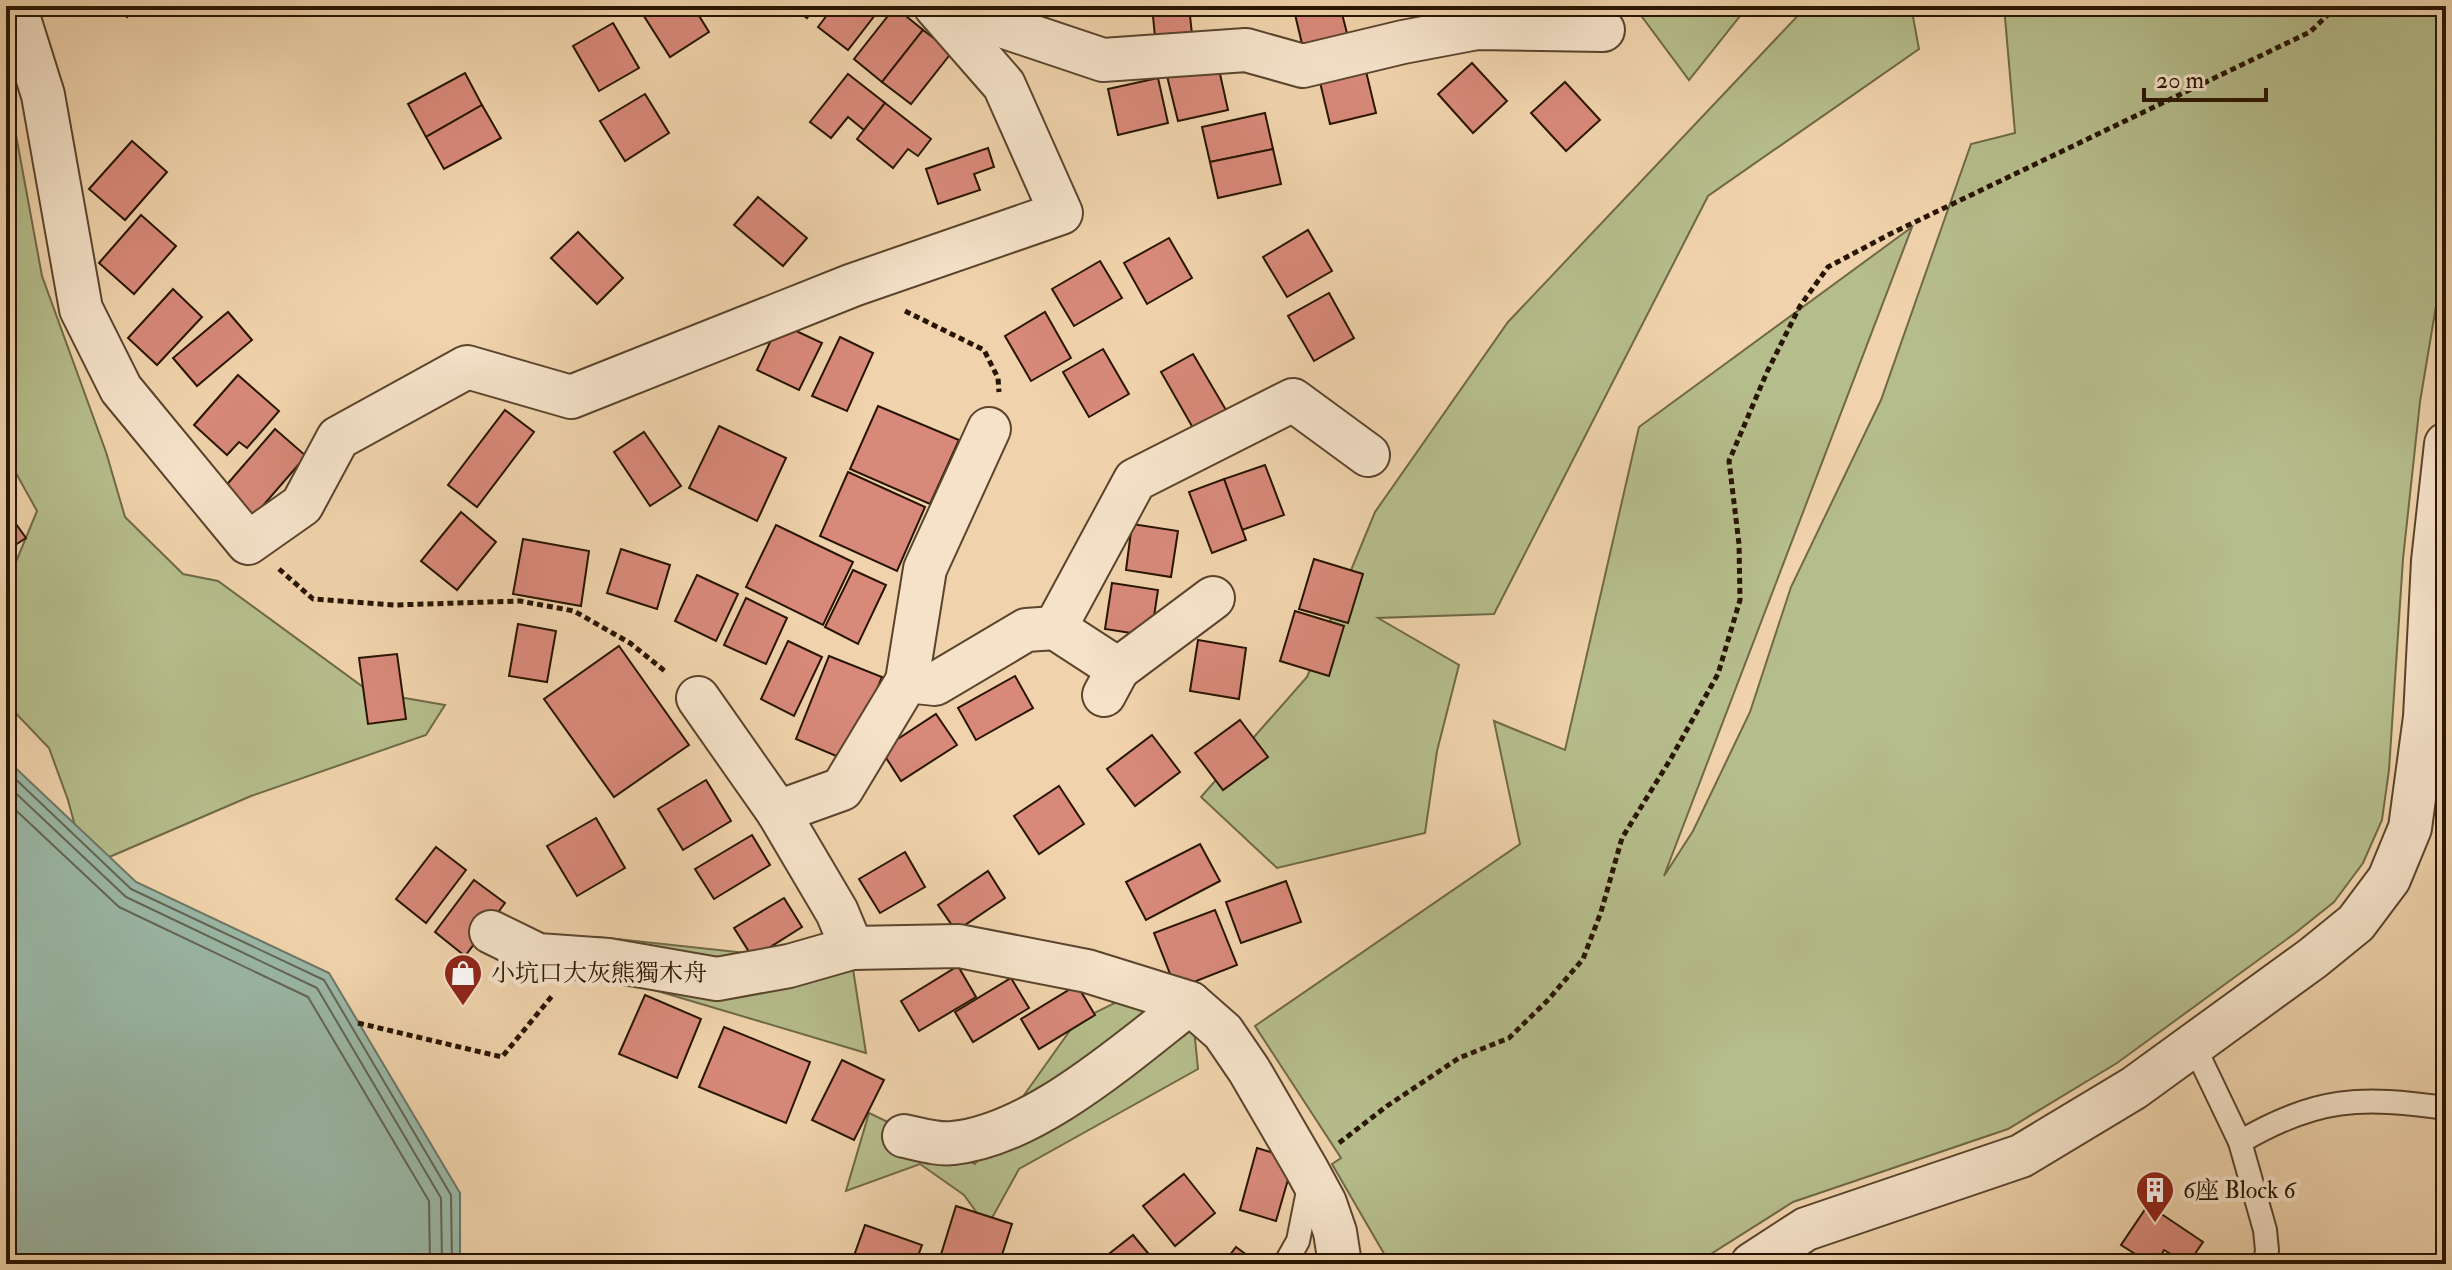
<svg xmlns="http://www.w3.org/2000/svg" width="2452" height="1270" viewBox="0 0 2452 1270" font-family="'IM FELL Double Pica','Noto Serif TC',serif">
<style>
.green{fill:#b6bd8c;stroke:#6f6946;stroke-width:2}
.water{fill:#9bb8a7;stroke:#6d7765;stroke-width:2}
.lines{fill:none;stroke-linecap:round;stroke-linejoin:round}
.shore{stroke:#626654;stroke-width:2}
.building{fill:#d8897a;stroke:#281501;stroke-width:2}
.lane-casing{stroke:#5a442c;stroke-width:26}
.street-casing{stroke:#5a442c;stroke-width:46}
.path{stroke:#281501;stroke-width:5;stroke-dasharray:6 4;stroke-linecap:butt}
.lane{stroke:#f5e2c9;stroke-width:22}
.street{stroke:#f5e2c9;stroke-width:42}
.labels{text-anchor:middle;dominant-baseline:central;stroke-width:8;stroke-linejoin:round;paint-order:stroke}
.poi-label{font-size:24px;fill:#281501;stroke:#f5e2c9;text-anchor:start}
</style>
<rect width="100%" height="100%" fill="#f0d3ac"/>
<filter id="stains"><feTurbulence type="fractalNoise" baseFrequency=".0025" numOctaves="4"/><feColorMatrix values="0 0 0 0 .2 0 0 0 0 .09 0 0 0 0 .02 0 0 0 .5 -.17"/></filter>
<radialGradient id="worn" r=".72"><stop offset=".6" stop-color="#630" stop-opacity="0"/><stop offset="1" stop-color="#630" stop-opacity=".3"/></radialGradient>
<!-- green -->
<g class="green">
<polygon points="1634,6 1748,6 1689,80"/>
<polygon points="1807,6 1911,6 1919,49 1708,196 1494,614 1378,618 1459,665 1437,751 1425,833 1277,868 1201,797 1307,677 1375,512 1508,322"/>
<polygon points="2004,6 2446,6 2446,246 2420,402 2403,559 2389,770 2382,820 2363,863 2334,902 2294,934 2117,1063 2008,1129 1793,1202 1695,1264 1390,1264 1332,1164 1341,1158 1255,1026 1520,844 1494,721 1565,750 1639,427 1912,227 1664,876 1693,831 1750,712 1791,587 1881,400 1971,144 2015,133"/>
<polygon points="6,81 42,276 106,452 125,517 183,574 218,581 370,692 445,705 426,735 251,796 86,867 68,800 49,748 6,703 6,586 37,511 6,455"/>
<polygon points="598,937 737,952 853,969 866,1053 651,989"/>
<polygon points="1188,967 1198,1069 1019,1169 987,1227 964,1195 920,1164 846,1191 869,1113 975,1164 1076,1022"/>
</g>
<!-- water -->
<polygon class="water" points="6,759 136,882 329,973 460,1193 460,1264 6,1264"/>
<g class="lines">
<!-- shore -->
<g class="shore">
<polyline points="6,770 131,889 324,980 451,1195 452,1264"/>
<polyline points="6,784 126,897 317,988 441,1198 442,1264"/>
<polyline points="6,801 119,907 308,997 429,1201 430,1264"/>
</g>
</g>
<!-- building -->
<g class="building">
<polygon points="115,6 137,6 127,17"/>
<polygon points="653,6 693,6 709,32 670,57 642,13"/>
<polygon points="791,6 816,6 807,18"/>
<polygon points="834,6 882,6 848,50 818,27"/>
<polygon points="1152,6 1189,6 1193,44 1156,47"/>
<polygon points="1293,6 1340,6 1348,37 1303,48"/>
<polygon points="895,7 923,30 882,82 854,59"/>
<polygon points="613,23 639,68 599,91 573,46"/>
<polygon points="923,30 952,52 911,104 882,82"/>
<polygon points="1364,63 1376,113 1330,124 1318,74"/>
<polygon points="1472,63 1507,101 1473,133 1438,94"/>
<polygon points="1218,65 1228,110 1178,121 1167,76"/>
<polygon points="465,73 482,105 426,137 408,104"/>
<polygon points="848,74 885,103 864,130 848,117 831,138 810,122"/>
<polygon points="1158,78 1168,123 1118,135 1108,89"/>
<polygon points="1565,82 1600,120 1566,151 1531,113"/>
<polygon points="645,94 669,133 625,161 600,121"/>
<polygon points="885,103 931,139 918,156 908,149 893,168 857,139"/>
<polygon points="482,105 501,138 444,169 426,137"/>
<polygon points="1265,113 1273,149 1210,162 1202,127"/>
<polygon points="132,141 167,172 125,220 89,189"/>
<polygon points="988,148 994,167 974,174 980,190 938,204 926,169"/>
<polygon points="1273,149 1281,184 1218,198 1210,162"/>
<polygon points="758,197 807,238 783,266 734,225"/>
<polygon points="141,215 176,246 134,294 99,263"/>
<polygon points="1308,230 1332,271 1287,297 1263,257"/>
<polygon points="578,232 623,278 597,304 551,258"/>
<polygon points="1169,238 1192,278 1147,304 1124,263"/>
<polygon points="1100,261 1122,298 1074,326 1052,289"/>
<polygon points="173,289 202,317 157,365 128,338"/>
<polygon points="1329,293 1354,338 1314,361 1288,316"/>
<polygon points="228,312 252,340 197,386 173,358"/>
<polygon points="1045,312 1071,358 1031,381 1005,336"/>
<polygon points="779,323 822,343 799,390 757,370"/>
<polygon points="840,337 873,353 847,411 812,396"/>
<polygon points="1103,349 1129,394 1089,417 1063,372"/>
<polygon points="1193,354 1226,410 1193,428 1161,372"/>
<polygon points="238,375 279,411 247,448 239,442 227,455 194,425"/>
<polygon points="878,406 959,440 930,504 850,469"/>
<polygon points="505,410 534,432 477,507 448,485"/>
<polygon points="719,426 786,458 757,521 689,488"/>
<polygon points="275,429 306,456 254,516 223,489"/>
<polygon points="644,432 681,486 650,506 614,452"/>
<polygon points="1265,465 1284,515 1242,530 1224,479"/>
<polygon points="848,472 925,507 897,571 820,536"/>
<polygon points="1224,479 1246,540 1212,553 1189,492"/>
<polygon points="6,510 26,538 6,551"/>
<polygon points="461,512 496,542 457,590 421,561"/>
<polygon points="1132,524 1178,531 1171,577 1126,570"/>
<polygon points="776,525 853,562 823,625 746,587"/>
<polygon points="523,539 589,551 581,606 513,594"/>
<polygon points="621,549 670,565 657,609 607,593"/>
<polygon points="1314,559 1363,574 1348,623 1299,609"/>
<polygon points="853,570 886,585 858,644 825,627"/>
<polygon points="697,575 738,594 716,641 675,621"/>
<polygon points="1112,583 1158,590 1151,636 1105,629"/>
<polygon points="746,598 787,618 766,664 724,645"/>
<polygon points="1295,611 1344,626 1329,676 1280,661"/>
<polygon points="518,624 556,631 547,682 509,676"/>
<polygon points="1198,640 1246,648 1239,699 1190,691"/>
<polygon points="788,641 822,657 794,716 761,699"/>
<polygon points="619,646 689,745 614,797 544,699"/>
<polygon points="397,654 406,719 368,724 359,658"/>
<polygon points="829,656 882,677 848,761 796,739"/>
<polygon points="1015,676 1033,708 976,740 958,708"/>
<polygon points="936,714 957,745 901,781 881,750"/>
<polygon points="1240,720 1268,757 1223,790 1195,753"/>
<polygon points="1152,735 1180,772 1135,806 1107,769"/>
<polygon points="706,780 731,821 683,850 658,809"/>
<polygon points="1059,786 1084,824 1039,854 1014,816"/>
<polygon points="596,818 625,868 577,896 547,846"/>
<polygon points="752,835 770,865 714,899 695,869"/>
<polygon points="1200,844 1220,881 1146,920 1126,882"/>
<polygon points="436,847 466,870 426,923 396,899"/>
<polygon points="905,852 925,887 880,913 859,879"/>
<polygon points="988,871 1005,898 956,931 938,905"/>
<polygon points="474,880 505,903 465,956 435,932"/>
<polygon points="1286,881 1301,922 1241,943 1226,902"/>
<polygon points="784,898 802,927 753,958 734,928"/>
<polygon points="1215,910 1237,965 1176,989 1154,933"/>
<polygon points="958,966 976,997 919,1031 901,1001"/>
<polygon points="1011,978 1029,1008 973,1042 955,1012"/>
<polygon points="1077,985 1095,1015 1039,1049 1021,1019"/>
<polygon points="645,995 701,1019 677,1078 619,1054"/>
<polygon points="724,1027 810,1062 786,1123 699,1087"/>
<polygon points="842,1060 884,1080 854,1140 812,1120"/>
<polygon points="1257,1148 1294,1159 1276,1221 1240,1210"/>
<polygon points="1184,1174 1215,1213 1175,1246 1143,1206"/>
<polygon points="2148,1205 2203,1242 2188,1264 2164,1250 2156,1264 2151,1264 2121,1245"/>
<polygon points="956,1206 1012,1224 999,1264 938,1264"/>
<polygon points="865,1225 922,1245 915,1264 851,1264"/>
<polygon points="1133,1235 1157,1264 1096,1264"/>
<polygon points="1236,1247 1259,1264 1223,1264"/>
<polygon points="2133,1253 2151,1264 2126,1264"/>
</g>
<g class="lines">
<!-- lane casing -->
<g class="lane-casing">
<g id="lane">
<polyline points="2194,1046 2240,1142 2265,1230 2267,1250 2265,1264"/>
<path d="M2240 1142C2316 1097 2361 1096 2446 1108"/>
<polyline points="1285,1264 1298,1241 1310,1181"/>
</g>
</g>
<!-- street casing -->
<g class="street-casing">
<g id="street">
<polyline points="15,6 43,95 81,309 121,389 248,543 302,505 338,438 467,367 571,397 853,285 1061,213 1004,85 935,6"/>
<polyline points="942,6 1103,60 1246,50 1303,66 1403,42 1477,28 1603,30"/>
<polyline points="1055,628 1135,480 1293,400 1368,455"/>
<polyline points="1118,669 1213,598"/>
<polyline points="907,681 925,569 989,429"/>
<polyline points="698,698 778,812"/>
<polyline points="491,932 538,955 608,960 717,979 789,966 852,948 959,946 1087,971 1190,1003 1223,1032 1249,1070 1306,1168 1325,1203 1335,1232 1340,1264"/>
<polyline points="852,948 837,912 778,812 842,789 907,681 935,684 1026,630 1055,628 1118,669 1104,695"/>
<path d="M904 1136C919 1139 938 1145 953 1143 1034 1135 1127 1052 1190 1003"/>
<polyline points="1752,1264 1806,1229 2021,1156 2134,1088 2313,958 2356,923 2389,879 2410,828 2425,717 2433,561 2446,444"/>
</g>
</g>
<!-- path -->
<g class="path">
<polyline points="905,311 984,350 998,378 999,392"/>
<polyline points="279,569 313,599 395,605 520,601 574,611 630,643 666,672"/>
<polyline points="358,1023 502,1057 552,996"/>
<polyline points="1339,1143 1387,1106 1459,1058 1509,1038 1548,1000 1583,959 1601,912 1622,838 1670,760 1718,674 1740,600 1739,544 1729,461 1767,372 1800,306 1828,267 1890,234 2310,32 2337,6"/>
</g>
<!-- lane -->
<use href="#lane" class="lane"/>
<!-- street -->
<use href="#street" class="street"/>
</g>
<!-- icons -->
<defs>
<g id="shop-pin" transform="scale(2)"><path d="M0 17L-7.5 6A9.5 9.5 0 1 1 7.5 6Z" fill="#8f2418" stroke="#f5e2c9"/><path d="M-5-2.5h2.3a2.7 3.5 0 0 1 5.4 0H5L5.5 6h-11ZM-1.5-2.5h3a1.5 2.3 0 0 0-3 0Z" fill="#fff"/></g>
<g id="building-pin" transform="scale(2)"><path d="M0 17L-7.5 6A9.5 9.5 0 1 1 7.5 6Z" fill="#8f2418" stroke="#f5e2c9"/><path d="M-4-6H4V6H1V3H-1V6H-4ZM-2.5-4.3h1.7v1.8h-1.7ZM.8-4.3h1.7v1.8H.8ZM-2.5-1h1.7V.8h-1.7ZM.8-1h1.7V.8H.8Z" fill="#fff"/></g>
</defs>
<g fill-rule="evenodd">
<use href="#shop-pin" x="463" y="973"/>
<use href="#building-pin" x="2155" y="1190"/>
</g>
<g class="labels">
<!-- poi labels -->
<g class="poi-label">
<text x="491" y="973">小坑口大灰熊獨木舟</text>
<text x="2183" y="1190">6座 Block 6</text>
</g>
</g>
<!-- margin -->
<rect width="2452" height="1270" fill="none" stroke="#f0d3ac" stroke-width="32"/>
<rect x="8" y="8" width="2436" height="1254" fill="none" stroke="#281501" stroke-width="4"/>
<rect x="16" y="16" width="2420" height="1238" fill="none" stroke="#281501" stroke-width="2"/>
<!-- scale -->
<path d="M2144 88v12h122v-12" fill="none" stroke="#281501" stroke-width="4"/>
<text x="2156" y="88" font-size="24" fill="#281501" stroke="#f5e2c9" stroke-width="6" paint-order="stroke">20 m</text>
<rect width="100%" height="100%" filter="url(#stains)"/>
<rect width="100%" height="100%" fill="url(#worn)"/>
</svg>
